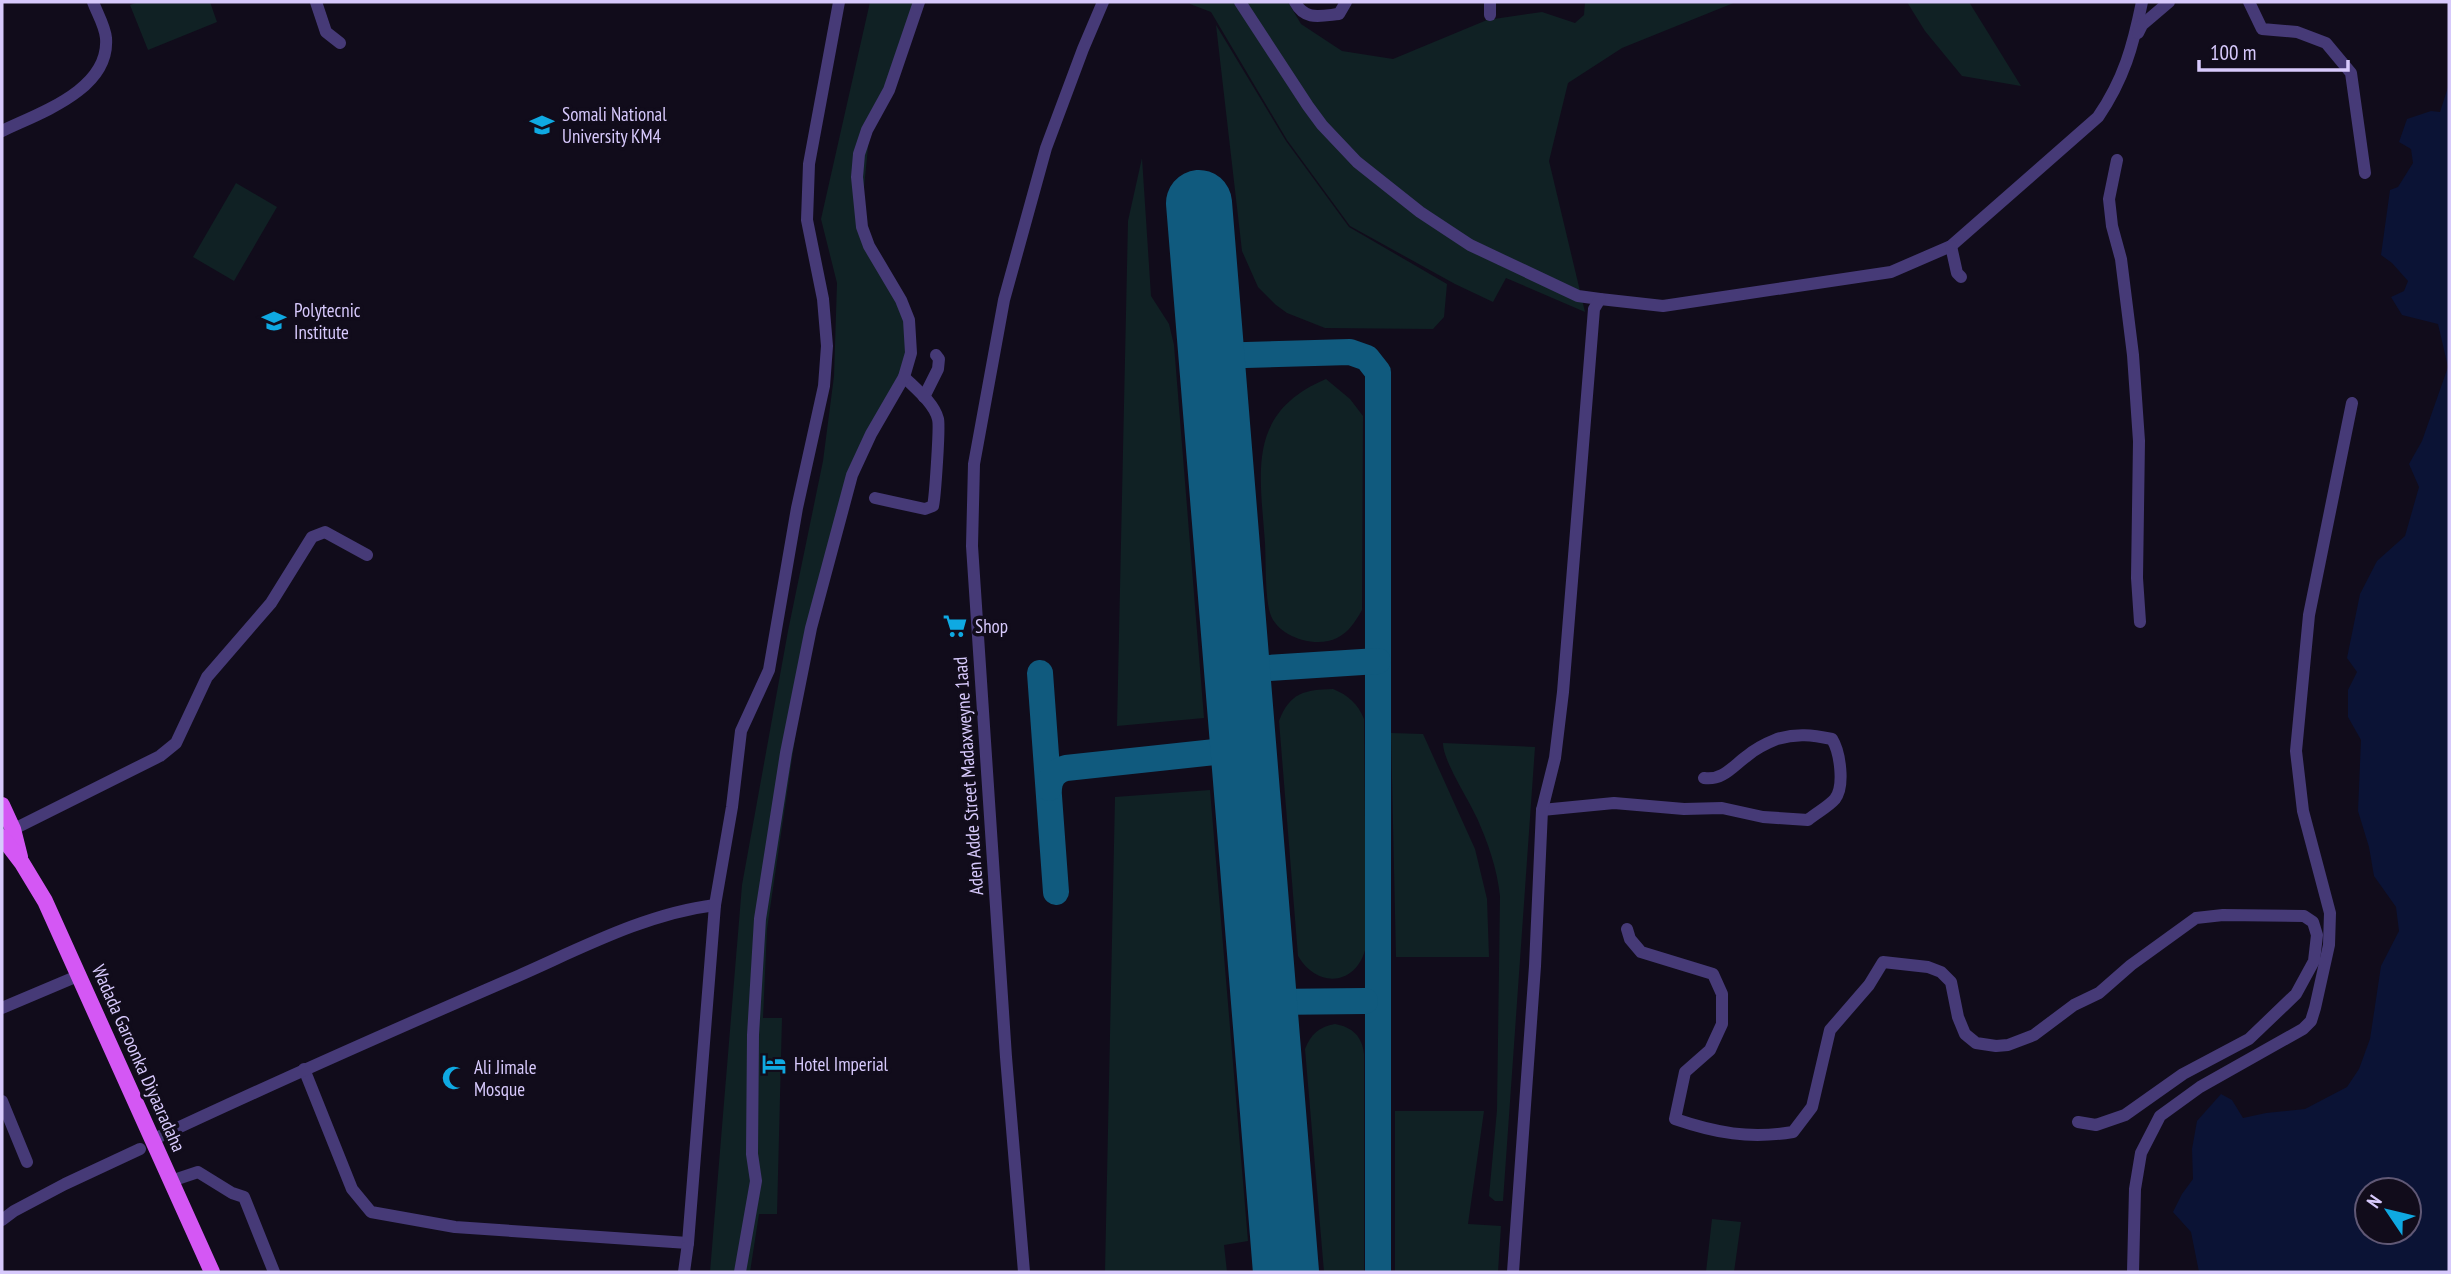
<svg xmlns="http://www.w3.org/2000/svg" width="2451" height="1274" viewBox="0 0 2451 1274" font-family="'PT Sans Narrow',sans-serif">
<style>
.green{fill:#102124}
.water{fill:#0b1335;fill-rule:evenodd}
.lines{fill:none;stroke-linecap:round;stroke-linejoin:round}
.taxiway{stroke:#105a7e;stroke-width:26}
.runway{stroke:#105a7e;stroke-width:66}
.minor{stroke:#463a77;stroke-width:12}
.major{stroke:#d457f4;stroke-width:16}
.labels{text-anchor:middle;dominant-baseline:central;stroke-width:7;stroke-linejoin:round;paint-order:stroke}
.poi-label{font-size:19px;fill:#d7c9fc;stroke:#110c1b;text-anchor:start}
.street-label{font-size:19px;fill:#d7c9fc;stroke:#110c1b}
</style>
<rect width="100%" height="100%" fill="#110c1b"/>
<!-- green -->
<g class="green">
<polygon points="139,2 210,2 217,22 148,50 130,5"/>
<polygon points="870,2 920,2 870,127 861,218 909,312 906,375 860,457 807,657 767,929 763,1018 782,1018 777,1214 759,1214 750,1272 710,1272 742,885 788,631 823,461 834,376 837,283 821,219"/>
<polygon points="1190,2 1288,2 1301,24 1342,51 1393,59 1487,20 1542,12 1575,23 1584,15 1585,2 1736,2 1622,48 1568,83 1549,161 1585,312 1506,278 1493,302 1455,284 1350,226 1287,140 1211,12 1190,4"/>
<polygon points="1907,2 1969,2 2021,86 1962,76 1925,31"/>
<polygon points="1216,25 1286,141 1349,227 1447,284 1444,317 1433,329 1325,328 1287,313 1276,305 1258,287 1242,251"/>
<polygon points="1142,158 1151,296 1169,324 1174,345 1204,718 1117,726 1128,221"/>
<polygon points="236,183 277,207 234,281 193,257"/>
<path d="M1326 379 1350 399 1363 416 1362 610C1355 622 1349 632 1337 638 1316 649 1277 637 1270 613 1265 595 1266 562 1265 543 1260 472 1246 413 1326 379Z"/>
<path d="M1333 689C1348 695 1358 704 1364 719L1366 946C1358 985 1318 990 1298 956L1279 721C1290 692 1305 690 1333 689Z"/>
<polygon points="1391,733 1423,734 1475,849 1487,899 1489,957 1396,957"/>
<path d="M1443 743 1535 747 1503 1201H1495L1489 1196 1497 1110 1500 896C1497 868 1488 843 1477 818 1469 800 1443 761 1443 743Z"/>
<polygon points="1210,790 1248,1241 1224,1245 1227,1272 1105,1272 1115,797"/>
<path d="M1335 1024C1352 1027 1362 1036 1364 1054V1272H1324L1305 1049C1311 1034 1319 1027 1335 1024Z"/>
<polygon points="1395,1111 1484,1111 1468,1224 1501,1226 1498,1272 1395,1272"/>
<polygon points="1712,1219 1741,1222 1734,1272 1706,1272"/>
</g>
<!-- water -->
<path class="water" d="M2449 84V1272H2199L2191 1232 2173 1212 2182 1194 2193 1179 2192 1149 2197 1121 2221 1094 2232 1100 2243 1118 2266 1113 2305 1109 2347 1087 2359 1069 2370 1039 2381 966 2399 931 2396 907 2374 876 2369 847 2358 811 2361 740 2348 717V690L2357 672 2347 658 2360 594 2377 561 2405 536 2419 487 2409 464 2422 441 2448 367 2438 324 2402 315 2391 297 2404 291 2408 281 2392 263 2381 255 2390 190 2398 187 2413 163 2411 149 2399 142 2407 119 2431 111 2440 112ZM2367 1190H2409V1232H2367Z"/>
<g class="lines">
<!-- taxiway -->
<g class="taxiway">
<polyline points="1211,356 1350,352 1367,358 1378,372 1378,1272"/>
<polyline points="1237,670 1378,661"/>
<polyline points="1040,673 1056,892"/>
<path d="M1049 788C1050 778 1055 771 1066 768L1243 749"/>
<polyline points="1264,1002 1365,1001"/>
</g>
<!-- runway -->
<polyline class="runway" points="1199,203 1286,1272"/>
<!-- minor -->
<g class="minor">
<polyline points="316,2 326,32 340,43"/>
<path d="M1240 2 1308 106 1322 125 1357 162 1420 212 1470 245 1578 296 1600 299 1663 306 1891 272 1951 246 2098 117C2124 79 2133 46 2142 2"/>
<path d="M1295 2C1305 21 1320 16 1339 14L1346 2"/>
<polyline points="2249,2 2262,29 2297,32 2326,43 2351,73 2365,173"/>
<polyline points="1490,15 1490,2"/>
<polyline points="2138,33 2142,25 2169,2"/>
<path d="M2 131C39 113 110 90 106 38 105 26 97 13 93 2"/>
<polyline points="2117,160 2109,199 2112,226 2121,259 2133,355 2139,441 2137,578 2140,622"/>
<polyline points="1951,246 1957,273 1961,277"/>
<polyline points="924,397 938,369 939,359 936,355"/>
<path d="M875 498 925 509 933 506C935 498 940 426 938 419 934 403 915 388 904 377"/>
<path d="M1542 810 1614 803 1684 809 1722 808 1763 817 1808 820C1816 813 1828 807 1835 799 1845 786 1840 752 1832 739 1812 735 1797 733 1777 739 1767 743 1755 749 1747 756 1734 765 1723 781 1704 778"/>
<polyline points="6,833 160,756 176,743 207,677 271,603 312,537 325,532 367,555"/>
<path d="M1627 929 1630 939 1641 952 1713 974 1722 994V1024L1710 1050 1685 1072 1675 1119C1716 1133 1749 1139 1793 1132L1812 1107 1830 1030 1869 985 1883 962 1928 967 1941 972 1951 982 1958 1017 1965 1034 1976 1043 1996 1046 2008 1045 2034 1035 2074 1005 2099 993 2131 965 2196 918 2223 915 2304 916 2313 922 2317 935 2314 961 2296 994 2249 1039 2183 1074 2125 1115 2096 1125 2078 1122"/>
<polyline points="2,1008 80,975"/>
<polyline points="304,1069 352,1189 371,1212 455,1227 688,1243"/>
<polyline points="2,1101 27,1162"/>
<path d="M152 1140C271 1084 391 1031 511 979 576 951 643 914 715 905"/>
<polyline points="171,1181 198,1172 232,1193 244,1197 274,1272"/>
<polyline points="2,1220 14,1211 65,1184 140,1149"/>
<polyline points="684,1272 688,1243 715,905 732,807 741,731 769,670 797,508 824,386 827,346 823,299 807,220 809,164 839,2"/>
<polyline points="740,1272 756,1181 752,1154 753,1035 760,919 786,753 811,628 852,475 871,434 904,377 911,353 909,320 901,300 869,246 862,227 857,177 859,154 867,130 889,90 919,2"/>
<polyline points="1024,1272 1006,1057 972,546 974,464 1004,300 1046,148 1083,49 1103,2"/>
<polyline points="1513,1272 1535,966 1542,810 1555,758 1563,692 1594,309 1600,299"/>
<polyline points="2133,1272 2135,1189 2141,1153 2160,1116 2200,1087 2303,1029 2311,1021 2315,1008 2329,945 2330,913 2303,811 2296,751 2309,615 2352,403"/>
</g>
<!-- major -->
<g class="major">
<polyline points="2,805 13,829 20,857"/>
<polyline points="2,837 22,863 45,901 212,1272"/>
</g>
</g>
<!-- icons -->
<defs>
<g id="university-bare" transform="scale(1.89)"><path d="M0-5L7-2L0 1L-7-2ZM-4 1L0 2.5L4 1V4Q0 6-4 4Z" fill="#0fa9e2" stroke="#110c1b" stroke-width="2.5" paint-order="stroke"/></g>
<g id="school-bare" transform="scale(1.89)"><path d="M0-5L7-2L0 1L-7-2ZM-4 1L0 2.5L4 1V4Q0 6-4 4Z" fill="#0fa9e2" stroke="#110c1b" stroke-width="2.5" paint-order="stroke"/></g>
<g id="supermarket-bare" transform="scale(1.89)"><path d="M-6-5.5h2.5l.6 2H6L4.5 2H-2.5L-4.4-4H-6ZM-1.5 3.2a1.3 1.3 0 1 0 .1 0ZM3 3.2a1.3 1.3 0 1 0 .1 0Z" fill="#0fa9e2" stroke="#110c1b" stroke-width="2.5" paint-order="stroke"/></g>
<g id="hotel-bare" transform="scale(1.89)"><path d="M-6-4.5h1.5V1H6V5H4.5V3h-9V5H-6ZM-4 0a1.8 1.8 0 1 1 3.6 0ZM.5 0V-2.5h3Q6-2.5 6 0Z" fill="#0fa9e2" stroke="#110c1b" stroke-width="2.5" paint-order="stroke"/></g>
<g id="mosque-bare" transform="scale(1.89)"><path d="M3.5-4.9A6 6 0 1 0 3.5 4.9A5 5 0 1 1 3.5-4.9Z" fill="#0fa9e2" stroke="#110c1b" stroke-width="2.5" paint-order="stroke"/></g>
</defs>
<g fill-rule="evenodd">
<use href="#university-bare" x="542" y="125"/>
<use href="#school-bare" x="274" y="321"/>
<use href="#supermarket-bare" x="955" y="626"/>
<use href="#hotel-bare" x="774" y="1064"/>
<use href="#mosque-bare" x="454" y="1078"/>
</g>
<g class="labels">
<!-- poi labels -->
<g class="poi-label">
<text x="562" y="114">Somali National<tspan x="562" dy="22">University KM4</tspan></text>
<text x="294" y="310">Polytecnic<tspan x="294" dy="22">Institute</tspan></text>
<text x="975" y="626">Shop</text>
<text x="794" y="1064">Hotel Imperial</text>
<text x="474" y="1067">Ali Jimale<tspan x="474" dy="22">Mosque</tspan></text>
</g>
<!-- street labels -->
<g class="street-label">
<text transform="translate(968 776) rotate(-94)">Aden Adde Street Madaxweyne 1aad</text>
<text transform="translate(139 1058) rotate(66)">Wadada Garoonka Diyaaradaha</text>
</g>
</g>
<!-- border -->
<rect width="2451" height="1274" fill="none" stroke="#d7c9fc" stroke-width="7"/>
<!-- north arrow -->
<g transform="translate(2388 1211) rotate(305)"><circle r="33" fill="#110c1b" stroke="#605875" stroke-width="2"/>
<path d="M0-5L12 26L0 18L-12 26Z" fill="#0fa9e2"/>
<text y="-10" font-size="19" font-weight="bold" text-anchor="middle" fill="#d7c9fc">N</text>
</g>
<!-- scale -->
<path d="M2199 60v10h149v-10" fill="none" stroke="#d7c9fc" stroke-width="3.5"/>
<text x="2210" y="60" font-size="21" fill="#d7c9fc" stroke="#110c1b" stroke-width="5" paint-order="stroke">100 m</text>
</svg>
